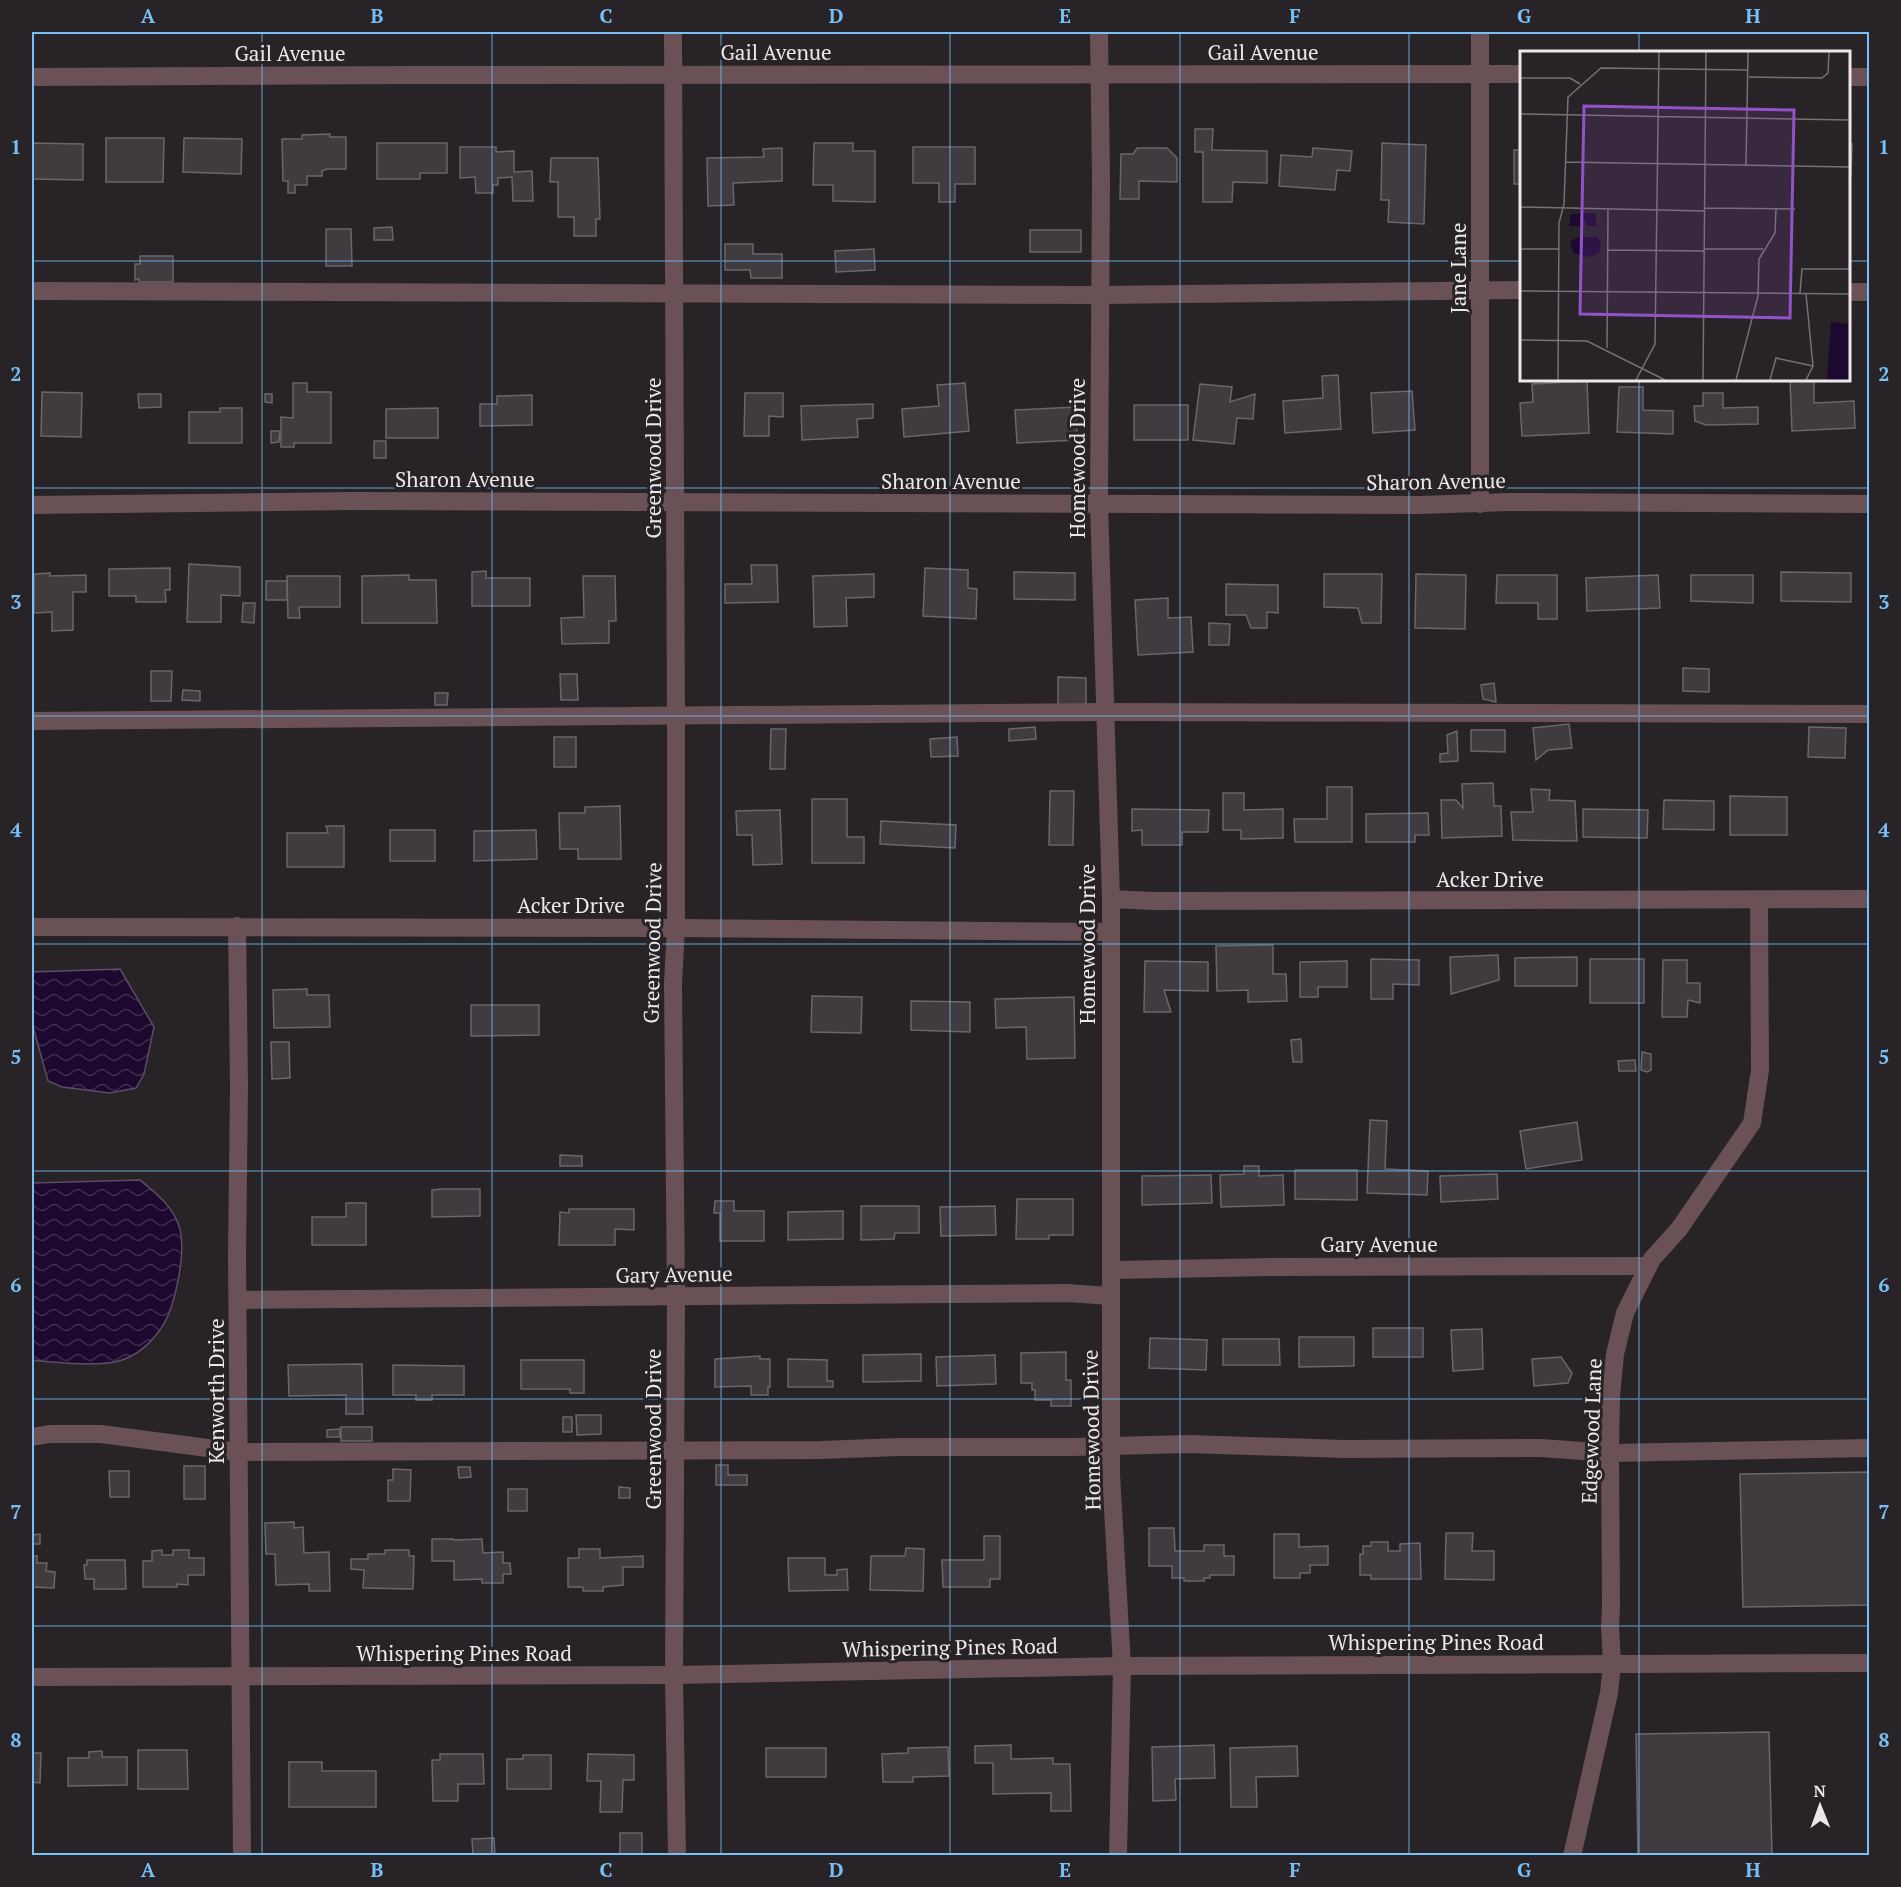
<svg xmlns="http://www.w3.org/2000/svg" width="1901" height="1887" viewBox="0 0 1901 1887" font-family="'PT Serif',serif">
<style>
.water{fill:url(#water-waves);stroke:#5b4c67;stroke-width:1.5}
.building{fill:#3f3b3f;stroke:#6a666a;stroke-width:1.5}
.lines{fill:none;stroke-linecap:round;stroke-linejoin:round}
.minor{stroke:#6a5156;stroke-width:18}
.grid{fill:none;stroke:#77c0f7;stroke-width:1.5;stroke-opacity:0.55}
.labels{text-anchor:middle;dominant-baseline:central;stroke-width:6;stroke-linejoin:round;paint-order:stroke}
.street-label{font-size:21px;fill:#ece8ea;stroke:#282326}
.inset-road{fill:none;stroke:#767274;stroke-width:1.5}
.view{fill:#9252c8;fill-opacity:0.15;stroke:#9252c8;stroke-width:3}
.inset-edge{fill:none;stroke:#ece8ea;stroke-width:3}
.neatline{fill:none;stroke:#77c0f7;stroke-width:2}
.grid-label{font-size:20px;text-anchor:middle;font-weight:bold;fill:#77c0f7}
</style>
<defs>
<pattern id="water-waves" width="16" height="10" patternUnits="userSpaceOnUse" patternTransform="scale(1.5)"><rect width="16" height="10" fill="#1d092f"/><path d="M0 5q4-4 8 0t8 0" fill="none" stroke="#3e2d4d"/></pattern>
</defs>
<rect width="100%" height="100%" fill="#282326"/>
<!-- water -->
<g class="water">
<polygon points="120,969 154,1027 144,1074 136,1088 110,1093 62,1087 48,1081 32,1023 32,972"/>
<path d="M140 1180C156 1193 174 1207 180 1229 186 1254 175 1311 159 1331 149 1345 136 1356 119 1361 98 1367 54 1362 32 1360V1183Z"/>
</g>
<!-- building -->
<g class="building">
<polygon points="1195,129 1213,129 1212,150 1267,151 1267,183 1233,182 1232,202 1203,202 1203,152 1195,152"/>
<polygon points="330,134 330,137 346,137 346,169 327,169 322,171 322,176 307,176 307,185 295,185 295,193 288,193 288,181 283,181 282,139 302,139 302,135"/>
<polygon points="106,138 164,138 163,182 106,182"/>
<polygon points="184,138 242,139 241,174 183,172"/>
<polygon points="32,143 83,144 83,180 32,179"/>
<polygon points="377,143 447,143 447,173 420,173 420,179 377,179"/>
<polygon points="814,143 853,143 853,151 875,151 875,202 833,201 833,185 813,185"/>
<polygon points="1382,143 1426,145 1424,224 1388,222 1389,200 1381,200"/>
<polygon points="1848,144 1852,144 1851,176 1848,176"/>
<polygon points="460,147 496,147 496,152 514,151 514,172 532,171 533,201 513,201 512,177 498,178 498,185 493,185 493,193 476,193 475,177 460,178"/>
<polygon points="913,147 975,147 975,184 955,184 955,202 939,202 939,183 913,183"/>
<polygon points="782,148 782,181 733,183 734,205 708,206 707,158 764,157 763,149"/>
<polygon points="1137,148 1167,148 1177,158 1177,182 1139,181 1139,199 1120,199 1121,154 1133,154"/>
<polygon points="1313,148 1352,151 1350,171 1337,170 1335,190 1279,186 1281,155 1312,157"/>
<rect x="1514" y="150" width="8" height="34"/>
<polygon points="551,158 598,158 600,219 596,219 596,236 574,236 574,217 558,217 558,182 550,182"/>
<polygon points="392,227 393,240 374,240 374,228"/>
<polygon points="326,229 351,229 352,266 326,266"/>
<rect x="1030" y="230" width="51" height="22"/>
<polygon points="725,244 753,244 753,254 782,254 782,278 751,278 750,270 725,270"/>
<polygon points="874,249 875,270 836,272 835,251"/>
<polygon points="140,256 173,256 173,282 139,282 139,279 135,280 135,264 140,264"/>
<polygon points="1338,375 1341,429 1285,433 1283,401 1323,398 1322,376"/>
<polygon points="1790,380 1814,380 1814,403 1854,401 1855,428 1792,431"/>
<polygon points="1587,381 1589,433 1522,436 1520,403 1533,402 1532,384"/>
<polygon points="293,383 307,383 307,392 331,392 331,443 294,443 294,447 281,447 281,417 293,418"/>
<polygon points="965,383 969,431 904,437 902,409 939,406 937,385"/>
<polygon points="1200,384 1232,387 1230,402 1255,394 1253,419 1237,418 1234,444 1193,440"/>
<polygon points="1619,387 1643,387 1643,410 1673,411 1673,434 1617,432"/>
<polygon points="1412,391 1415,430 1373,433 1371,393"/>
<polygon points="42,392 82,393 81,437 41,436"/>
<polygon points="745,393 783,393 783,417 769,416 769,436 744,436"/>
<polygon points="1703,393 1723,393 1723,408 1758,407 1758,424 1706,425 1695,421 1694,406 1703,406"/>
<polygon points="138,394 161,394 161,407 139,408"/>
<polygon points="265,394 272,394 272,403 265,402"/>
<polygon points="532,395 532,425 480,426 480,404 497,404 497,396"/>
<polygon points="873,404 873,418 857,419 858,437 802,440 801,406"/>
<rect x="1134" y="405" width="54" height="35"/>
<polygon points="1076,407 1077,440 1017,443 1015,410"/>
<polygon points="220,408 242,408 242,443 189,443 189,412 220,412"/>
<polygon points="438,408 438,438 386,438 386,409"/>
<polygon points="271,431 280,431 279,442 271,443"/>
<rect x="374" y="441" width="12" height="17"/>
<polygon points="189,564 240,567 240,596 221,595 221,622 187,622"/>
<polygon points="751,565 777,565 778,602 725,603 725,584 752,584"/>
<polygon points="170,568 170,590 165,590 166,602 136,602 136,596 109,596 109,569"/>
<polygon points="925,568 968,570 968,588 977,589 976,619 923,616"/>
<polygon points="486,571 486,578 530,578 530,606 472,606 472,572"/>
<polygon points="1014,572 1075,573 1075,600 1014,599"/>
<polygon points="1781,572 1851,573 1851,602 1781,601"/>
<polygon points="50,573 50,576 86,575 86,592 73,592 73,630 52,631 52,612 34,613 34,574"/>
<polygon points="874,574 874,597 846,598 847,626 814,627 813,576"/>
<polygon points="1324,574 1382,574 1381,623 1362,623 1358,608 1324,607"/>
<polygon points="1416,574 1466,575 1465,629 1415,628"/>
<polygon points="409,575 409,580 436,580 437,623 362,623 362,576"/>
<polygon points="1497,575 1557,575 1557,619 1538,619 1538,603 1496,603"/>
<polygon points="1658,575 1660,608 1587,611 1586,578"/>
<polygon points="1691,575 1753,575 1753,603 1691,601"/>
<polygon points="287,576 340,576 340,607 299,607 300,618 288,618"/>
<polygon points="583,576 615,576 616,621 609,621 609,643 562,644 561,618 584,617"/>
<rect x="266" y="581" width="21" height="19"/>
<polygon points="1226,584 1278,585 1278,613 1267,612 1267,628 1251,628 1246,615 1226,615"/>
<polygon points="1168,598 1168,618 1191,617 1193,652 1138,655 1135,600"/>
<polygon points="243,603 255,603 254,623 242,622"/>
<polygon points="1209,623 1230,624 1229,645 1209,645"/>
<polygon points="1683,668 1709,669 1709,692 1683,691"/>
<polygon points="151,671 172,671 171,701 151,701"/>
<polygon points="560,674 577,674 578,700 561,700"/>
<polygon points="1058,677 1086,678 1086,706 1058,705"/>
<polygon points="1494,683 1496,702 1483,699 1481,685"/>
<polygon points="183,690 200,691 200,701 182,700"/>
<polygon points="435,693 448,693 447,705 435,705"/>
<polygon points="1569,724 1572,748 1548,750 1536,760 1533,728"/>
<polygon points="1035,727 1036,739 1009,741 1009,729"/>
<polygon points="1809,727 1846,728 1845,758 1808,757"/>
<polygon points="771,729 786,729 785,769 770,769"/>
<polygon points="1471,730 1505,730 1505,752 1471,751"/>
<polygon points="1457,731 1458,761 1440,762 1440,754 1448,753 1447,735"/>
<rect x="554" y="737" width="22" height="30"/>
<polygon points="957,737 958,756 931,757 930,739"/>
<polygon points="1493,783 1494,806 1501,806 1502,836 1442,838 1441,800 1456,800 1463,808 1462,784"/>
<polygon points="1327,787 1352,787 1352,842 1295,842 1294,819 1327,819"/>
<polygon points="1531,789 1550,790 1549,800 1575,801 1577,841 1513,840 1511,812 1533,812"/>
<polygon points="1050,791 1074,791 1073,845 1049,845"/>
<polygon points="1223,793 1244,793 1244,810 1283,809 1283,838 1241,839 1241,830 1223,830"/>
<polygon points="1730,796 1787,797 1787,835 1730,835"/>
<polygon points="812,799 847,799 847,837 864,837 864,863 812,863"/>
<polygon points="1664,800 1714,801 1714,830 1663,829"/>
<polygon points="620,806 621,859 578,859 578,849 560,849 559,813 585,813 585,807"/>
<polygon points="1132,809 1209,810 1208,832 1182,832 1182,845 1142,845 1142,830 1132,831"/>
<polygon points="1583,809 1648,810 1647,838 1583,837"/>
<polygon points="780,810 782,864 753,865 752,835 737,835 736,811"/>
<polygon points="1428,813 1429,835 1415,835 1415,842 1366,842 1366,814"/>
<polygon points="881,821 956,825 955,848 880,844"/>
<polygon points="326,826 344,826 344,867 287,867 287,833 328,833"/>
<rect x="390" y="830" width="45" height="31"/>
<polygon points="536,830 537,859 474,861 474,831"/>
<polygon points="1273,945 1273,974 1286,974 1287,1001 1248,1002 1248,990 1217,991 1216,946"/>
<polygon points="1498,955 1499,980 1451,994 1450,957"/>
<polygon points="1577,957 1577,986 1515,986 1515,958"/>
<polygon points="1371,959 1419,960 1419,985 1393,984 1393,999 1371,999"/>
<rect x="1590" y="959" width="54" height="44"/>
<polygon points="1663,960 1687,960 1687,983 1700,983 1700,1003 1688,1000 1687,1017 1662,1017"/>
<polygon points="1145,961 1208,962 1208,991 1164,990 1171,1012 1144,1012"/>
<polygon points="1347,961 1347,987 1318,987 1318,997 1300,997 1300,962"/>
<polygon points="307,989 307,995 329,995 330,1027 274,1028 273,990"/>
<polygon points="812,996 862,997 861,1033 811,1032"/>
<polygon points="1074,997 1075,1058 1027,1059 1026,1027 996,1028 995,999"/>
<polygon points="911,1001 970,1002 970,1032 911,1030"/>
<polygon points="471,1005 539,1005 539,1035 471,1036"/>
<polygon points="1301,1039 1302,1062 1293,1062 1291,1040"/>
<polygon points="271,1042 289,1042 290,1078 272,1079"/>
<polygon points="1642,1052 1651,1054 1651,1070 1647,1072 1641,1070"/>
<polygon points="1635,1060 1636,1071 1619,1071 1618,1061"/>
<polygon points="1370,1120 1387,1121 1385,1169 1428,1171 1427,1195 1367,1193"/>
<polygon points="1577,1122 1582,1160 1526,1169 1520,1131"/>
<polygon points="560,1155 582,1156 582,1166 560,1166"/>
<polygon points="1244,1166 1259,1166 1259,1176 1283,1175 1284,1205 1221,1207 1220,1175 1244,1174"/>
<polygon points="1295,1170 1357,1170 1357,1200 1295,1199"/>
<polygon points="1497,1174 1498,1199 1441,1202 1440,1176"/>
<polygon points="1211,1175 1212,1203 1142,1205 1142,1176"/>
<polygon points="443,1189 480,1189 480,1216 432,1217 432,1190"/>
<polygon points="1017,1199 1073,1199 1073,1235 1049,1235 1049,1239 1016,1239"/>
<polygon points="715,1201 734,1201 734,1211 764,1211 764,1241 720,1241 720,1213 714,1213"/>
<polygon points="346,1203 366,1203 366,1245 312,1245 312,1217 346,1217"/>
<polygon points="861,1206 919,1206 919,1233 895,1233 894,1239 861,1240"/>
<polygon points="995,1206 996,1235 941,1236 940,1207"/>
<polygon points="569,1209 634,1209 634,1230 615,1229 615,1245 559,1245 560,1212 569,1213"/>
<polygon points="843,1211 843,1239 788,1240 788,1212"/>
<rect x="1373" y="1328" width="50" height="29"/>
<polygon points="1482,1329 1483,1369 1453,1371 1451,1330"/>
<polygon points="1299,1337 1354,1337 1354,1366 1299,1367"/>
<polygon points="1150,1338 1207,1340 1206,1370 1149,1368"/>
<polygon points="1223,1339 1279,1339 1280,1365 1223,1365"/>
<polygon points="1066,1352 1066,1380 1071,1380 1071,1406 1051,1406 1051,1400 1035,1400 1035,1390 1032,1390 1032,1383 1021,1383 1021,1353"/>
<polygon points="921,1354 921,1381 863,1382 863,1355"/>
<polygon points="995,1355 996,1384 937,1386 936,1357"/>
<polygon points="760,1356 760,1359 770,1359 770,1387 768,1387 768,1395 751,1395 751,1386 715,1387 715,1359"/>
<polygon points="1561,1357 1572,1373 1568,1383 1534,1386 1532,1359"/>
<polygon points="788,1359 827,1360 827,1381 833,1381 833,1387 788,1387"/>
<polygon points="521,1360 584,1360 584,1393 570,1393 570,1389 521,1389"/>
<polygon points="362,1364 363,1414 346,1414 346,1395 289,1396 288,1365"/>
<polygon points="393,1365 464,1366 464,1395 432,1395 432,1400 416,1400 416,1395 393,1395"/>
<polygon points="576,1415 601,1415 601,1434 577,1435"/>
<rect x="563" y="1417" width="9" height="15"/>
<rect x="341" y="1427" width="31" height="14"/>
<polygon points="340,1429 340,1437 327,1437 327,1430"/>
<polygon points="716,1465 728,1465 728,1475 747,1475 747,1485 716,1485"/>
<rect x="184" y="1466" width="21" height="33"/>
<polygon points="458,1467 470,1467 471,1477 459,1478"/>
<polygon points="393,1469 411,1470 410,1501 388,1501 388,1480 393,1480"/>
<polygon points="109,1471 129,1471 129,1497 110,1497"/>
<polygon points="1870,1472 1870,1605 1743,1607 1740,1474"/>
<polygon points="619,1487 630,1488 630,1498 619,1498"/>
<rect x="508" y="1489" width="19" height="22"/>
<polygon points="294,1522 294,1528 303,1527 304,1553 329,1552 330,1591 309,1591 309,1584 276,1585 275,1554 266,1554 265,1523"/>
<polygon points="1149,1528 1174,1528 1175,1551 1204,1551 1204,1545 1224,1545 1224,1556 1234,1556 1234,1575 1210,1575 1210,1578 1204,1578 1204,1581 1184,1581 1184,1578 1172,1578 1172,1566 1149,1566"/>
<polygon points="1446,1533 1473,1533 1472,1551 1494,1551 1494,1580 1445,1579"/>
<polygon points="40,1534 40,1544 32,1544 32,1535"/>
<polygon points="1274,1534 1299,1534 1299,1547 1328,1546 1328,1565 1310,1565 1310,1573 1300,1573 1300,1578 1274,1578"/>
<polygon points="984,1536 1000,1536 1000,1579 990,1579 990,1587 943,1587 942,1560 984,1560"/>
<polygon points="432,1539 453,1539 453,1540 482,1539 483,1553 503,1552 503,1563 510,1563 511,1574 503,1574 503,1583 482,1583 482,1579 454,1580 454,1561 432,1561"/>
<polygon points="1371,1542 1388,1542 1388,1551 1400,1551 1400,1544 1420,1543 1421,1579 1371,1579 1371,1575 1360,1575 1360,1554 1363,1554 1363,1546 1371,1546"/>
<polygon points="906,1548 924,1549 923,1591 870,1590 871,1556 905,1556"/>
<polygon points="579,1549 600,1549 600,1558 643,1556 643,1567 623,1567 623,1585 603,1587 603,1591 583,1591 583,1587 568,1587 568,1558 579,1558"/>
<polygon points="162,1550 162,1555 173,1555 173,1550 189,1550 189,1558 204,1558 204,1575 188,1575 188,1585 177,1584 177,1587 143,1587 143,1561 152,1561 152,1551"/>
<polygon points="385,1550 409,1550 409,1556 414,1556 413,1589 363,1588 364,1570 351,1569 351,1559 368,1559 368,1554 385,1554"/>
<polygon points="32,1556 37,1556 37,1563 47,1563 46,1571 55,1572 54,1588 32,1587"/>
<polygon points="788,1558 825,1558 825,1575 837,1575 837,1570 847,1569 848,1590 789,1591"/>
<polygon points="87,1560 125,1560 126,1589 94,1589 94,1579 85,1579 84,1565 87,1565"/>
<polygon points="1769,1732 1772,1856 1638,1856 1636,1734"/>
<polygon points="1011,1745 1011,1759 1053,1758 1053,1764 1070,1764 1071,1811 1051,1811 1051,1793 993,1794 993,1763 975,1763 975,1746"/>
<polygon points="1214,1745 1215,1778 1175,1779 1176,1800 1153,1801 1152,1747"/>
<polygon points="1297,1746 1298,1776 1256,1777 1257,1807 1231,1807 1230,1748"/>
<polygon points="948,1747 949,1776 913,1777 913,1782 883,1782 882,1754 908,1753 908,1748"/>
<rect x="766" y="1748" width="60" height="29"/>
<polygon points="138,1750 187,1750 188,1789 138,1789"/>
<polygon points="102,1751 102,1757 127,1757 127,1785 68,1786 68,1758 89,1758 89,1752"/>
<polygon points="32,1753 41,1753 40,1783 32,1782"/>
<polygon points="440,1754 483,1754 484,1784 458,1784 458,1801 433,1801 432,1760 440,1760"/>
<polygon points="588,1754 634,1755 634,1780 623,1780 622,1812 600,1812 601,1781 587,1781"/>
<polygon points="523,1755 551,1755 551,1789 507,1789 507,1759 523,1759"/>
<polygon points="289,1762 322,1762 322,1771 376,1771 376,1807 289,1807"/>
<rect x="620" y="1833" width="22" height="23"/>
<polygon points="494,1838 495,1856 473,1856 472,1839"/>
</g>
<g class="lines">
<!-- minor -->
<g class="minor">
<polyline points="673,32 676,717 676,928 673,983 676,1296 674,1675 677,1856"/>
<polyline points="1099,32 1101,178 1099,504 1111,899 1111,1474 1122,1666 1118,1856"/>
<polyline points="1480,32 1480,504"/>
<polyline points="32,77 410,75 1522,74"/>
<polyline points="1848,77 1870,77"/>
<polyline points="32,291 1100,295 1522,290"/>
<polyline points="1848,292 1870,292"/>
<polyline points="32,505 352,501 1419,505 1509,502 1870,504"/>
<polyline points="32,721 1105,712 1870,714"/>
<polyline points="1111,899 1154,901 1870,899"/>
<polyline points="237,926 239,1086 237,1257 242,1856"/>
<polyline points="32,927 676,928 1110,932"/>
<polyline points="1111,1270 1276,1267 1648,1266"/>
<polyline points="238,1300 1067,1293 1111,1296"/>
<polyline points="32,1437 49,1434 101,1434 238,1452 821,1450 898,1447 1072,1447 1189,1444 1344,1449 1541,1448 1610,1453 1870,1448"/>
<polyline points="32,1677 674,1675 1122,1666 1870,1663"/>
<polyline points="1572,1856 1609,1693 1612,1664 1610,1626 1611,1607 1610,1453 1611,1396 1615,1354 1625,1313 1652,1259 1679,1229 1752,1123 1760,1070 1759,901"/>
</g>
</g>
<!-- grid -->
<path class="grid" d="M262 32V1856M492 32V1856M721 32V1856M950 32V1856M1180 32V1856M1409 32V1856M1639 32V52M32 261H1522M1848 261H1870M1639 380V1856M32 488H1870M32 716H1870M32 944H1870M32 1171H1870M32 1399H1870M32 1626H1870"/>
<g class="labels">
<!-- street labels -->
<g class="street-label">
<text x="776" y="52">Gail Avenue</text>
<text x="1263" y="52">Gail Avenue</text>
<text x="290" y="53">Gail Avenue</text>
<text transform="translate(1458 268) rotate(-90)">Jane Lane</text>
<text transform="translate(653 458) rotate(-90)">Greenwood Drive</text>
<text transform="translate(1077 458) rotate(-90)">Homewood Drive</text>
<text x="465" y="479">Sharon Avenue</text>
<text x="951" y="481">Sharon Avenue</text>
<text transform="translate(1436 481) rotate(-1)">Sharon Avenue</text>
<text x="1490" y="879">Acker Drive</text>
<text x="571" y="905">Acker Drive</text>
<text transform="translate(652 943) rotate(-89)">Greenwood Drive</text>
<text transform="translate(1087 944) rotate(-90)">Homewood Drive</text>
<text x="1379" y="1244">Gary Avenue</text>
<text transform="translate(674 1274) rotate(-1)">Gary Avenue</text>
<text transform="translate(216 1391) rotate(-90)">Kenworth Drive</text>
<text transform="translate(653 1429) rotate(-90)">Greenwood Drive</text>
<text transform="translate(1091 1430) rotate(-91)">Homewood Drive</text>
<text transform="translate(1591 1431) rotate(-88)">Edgewood Lane</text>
<text x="1436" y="1642">Whispering Pines Road</text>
<text transform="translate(950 1647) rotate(-1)">Whispering Pines Road</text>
<text x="464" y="1653">Whispering Pines Road</text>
</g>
</g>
<!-- overview -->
<g transform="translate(1520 51)">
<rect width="330" height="330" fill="#282326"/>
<path d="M75 162 77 175H67L63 167V175H49L51 163ZM59 186H77L81 191 79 202 70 206 53 202 50 190ZM311 271 330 273V329H307Z" fill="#1d092f"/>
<path class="inset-road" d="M229 26 302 27 308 22 309 1M0 27H50L60 33M0 63 330 69M45 111 330 116M226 114 228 1M0 156 185 160M185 157 275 158M0 198H39M184 198H243M87 199 184 200M0 240 330 243M280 242 282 218H330M0 289 67 290 145 329M87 297 88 158M38 329 39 172 44 153 48 46 81 17 228 19M116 329 135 293 139 1M183 329 186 1M216 329 238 245 239 208 255 182 256 158M250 329 256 307 293 315M286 329 293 315 286 243"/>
<path class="view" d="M64 55 274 59 270 267 60 263Z"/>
<rect width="330" height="330" class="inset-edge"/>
</g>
<!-- border -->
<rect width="1901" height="1887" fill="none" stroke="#282326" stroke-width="66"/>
<!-- north arrow -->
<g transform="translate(1820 1806) rotate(359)" stroke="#282326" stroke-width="4.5" paint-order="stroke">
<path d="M0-4.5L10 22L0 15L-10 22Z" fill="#ece8ea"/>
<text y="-9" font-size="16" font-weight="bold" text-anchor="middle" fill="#ece8ea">N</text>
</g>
<rect x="33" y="33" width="1835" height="1821" class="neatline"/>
<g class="grid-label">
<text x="148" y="23">A</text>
<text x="377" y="23">B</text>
<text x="606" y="23">C</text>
<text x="836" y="23">D</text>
<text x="1065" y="23">E</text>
<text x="1295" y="23">F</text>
<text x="1524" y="23">G</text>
<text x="1753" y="23">H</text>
<text x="16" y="154">1</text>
<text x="1884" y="154">1</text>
<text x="16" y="381">2</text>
<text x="1884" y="381">2</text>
<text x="16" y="609">3</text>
<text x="1884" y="609">3</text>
<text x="16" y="837">4</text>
<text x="1884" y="837">4</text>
<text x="16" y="1064">5</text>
<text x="1884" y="1064">5</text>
<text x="16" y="1292">6</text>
<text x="1884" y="1292">6</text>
<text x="16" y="1519">7</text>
<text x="1884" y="1519">7</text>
<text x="16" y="1747">8</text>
<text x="1884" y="1747">8</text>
<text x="148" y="1877">A</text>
<text x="377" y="1877">B</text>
<text x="606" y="1877">C</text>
<text x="836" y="1877">D</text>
<text x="1065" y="1877">E</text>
<text x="1295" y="1877">F</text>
<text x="1524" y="1877">G</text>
<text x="1753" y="1877">H</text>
</g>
</svg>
